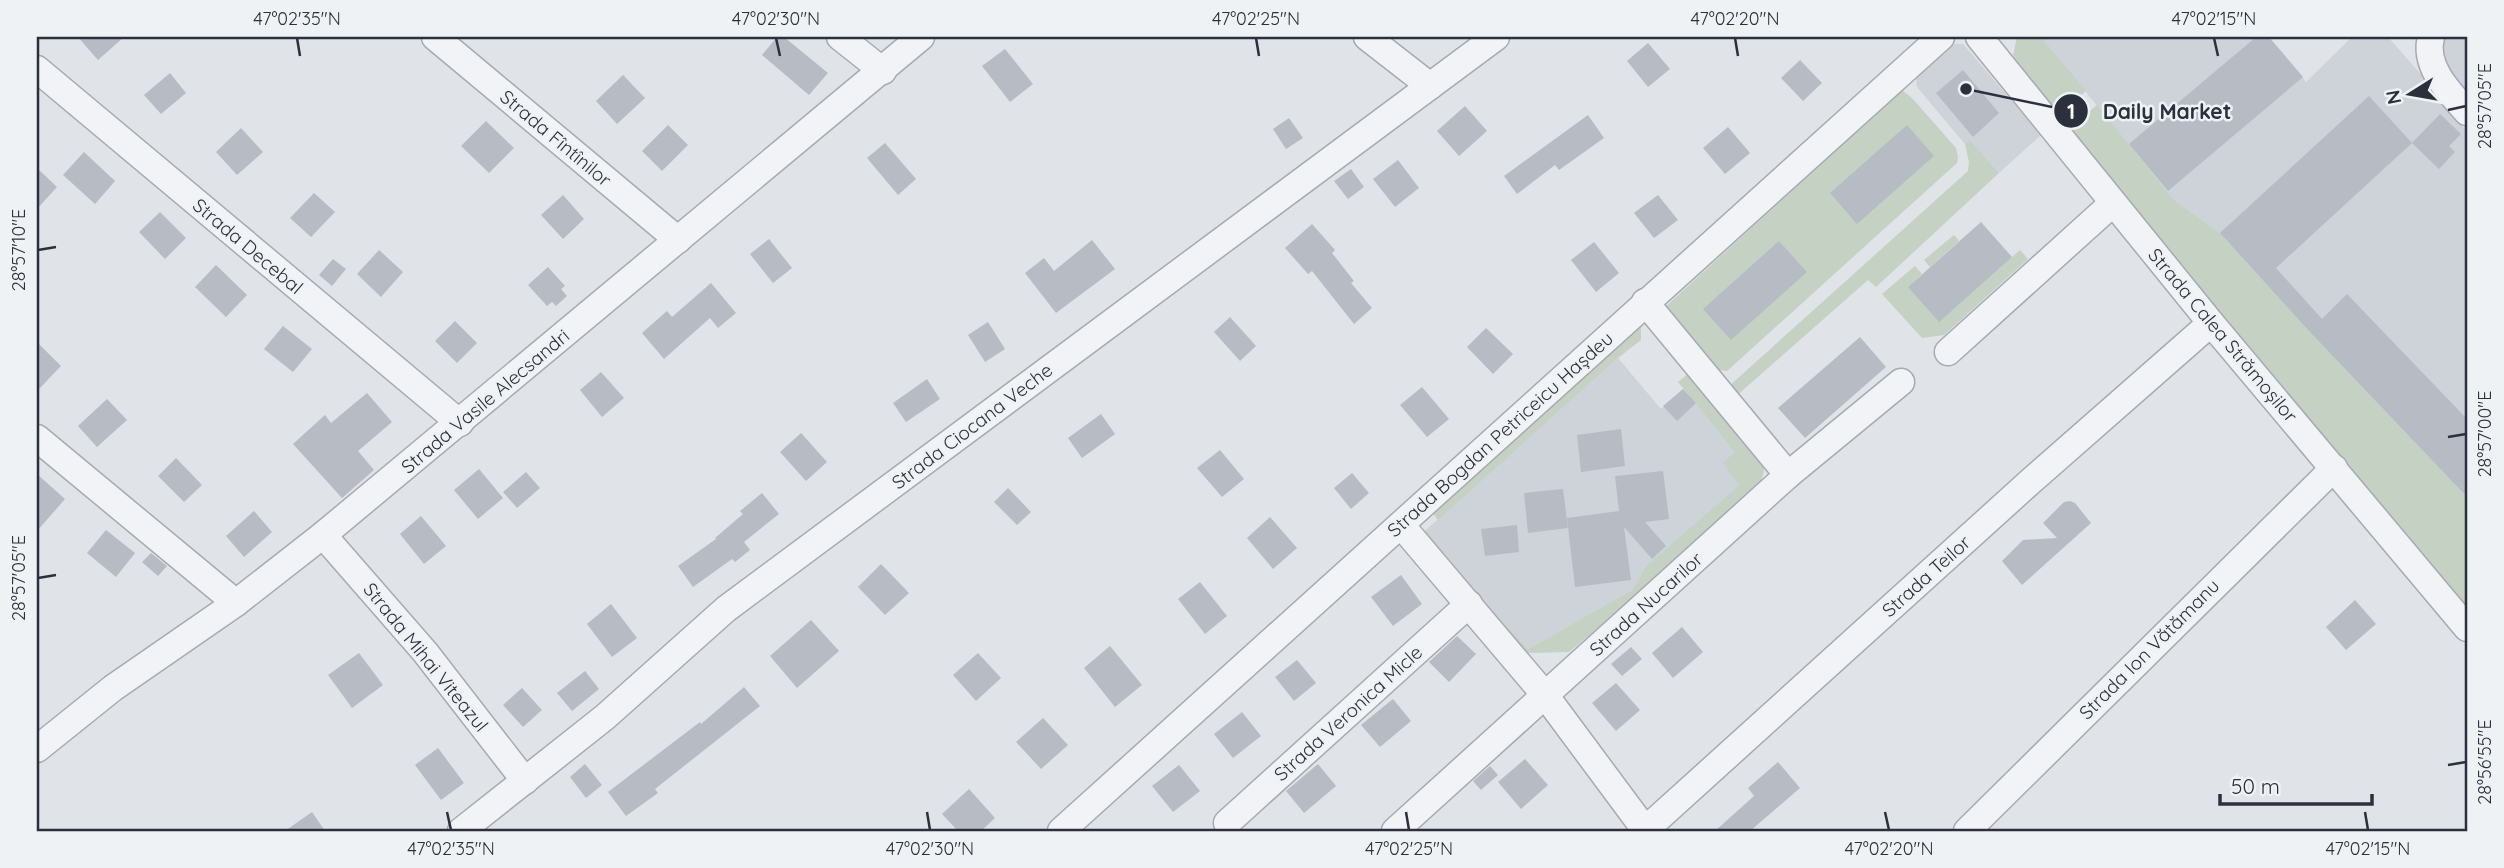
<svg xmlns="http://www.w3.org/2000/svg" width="2504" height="868" viewBox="0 0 2504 868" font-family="Quicksand,sans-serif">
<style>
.built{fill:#ced2d9}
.green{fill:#c5d1c2}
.building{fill:#b7bcc4}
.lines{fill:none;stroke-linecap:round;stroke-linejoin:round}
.minor-casing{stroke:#a6aab1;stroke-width:29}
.minor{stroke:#f2f3f6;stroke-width:26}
.ticks{fill:none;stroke:#2a313d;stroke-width:2.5}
.labels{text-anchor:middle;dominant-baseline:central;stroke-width:5;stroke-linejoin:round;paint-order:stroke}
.street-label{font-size:19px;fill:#2a313d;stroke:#eff2f5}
.leader{fill:none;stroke:#2a313d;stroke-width:2.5}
.callout-dot{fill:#2a313d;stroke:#eff2f5;stroke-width:2.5}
.mark-label{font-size:21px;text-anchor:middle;font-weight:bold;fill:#fff}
.callout-label{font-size:21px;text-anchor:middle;font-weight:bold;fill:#2a313d;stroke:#eff2f5;stroke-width:5;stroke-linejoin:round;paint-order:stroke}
.neatline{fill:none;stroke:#2a313d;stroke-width:2.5}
.ticks-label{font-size:18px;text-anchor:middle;fill:#2a313d}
</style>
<rect width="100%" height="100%" fill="#e0e3e7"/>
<!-- built -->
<g class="built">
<polygon points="2041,37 2269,37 2306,82 2352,37 2388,37 2448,105 2461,115 2457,121 2467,130 2467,497 2309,331 2220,233 2174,200"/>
<polygon points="2441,37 2467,37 2467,98 2461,91 2439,50"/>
<polygon points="1947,44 1963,44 2041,135 1999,173 1970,140 1965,144 1917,87 1915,72"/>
<polygon points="1618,358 1661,409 1683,389 1736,452 1739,485 1646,566 1632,590 1528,649 1482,600 1426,530"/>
</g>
<!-- green -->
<g class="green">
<polygon points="2017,37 2041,37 2086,91 2057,115 2025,75 2013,55"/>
<polygon points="1902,90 1912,98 1956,148 1958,157 1957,163 1727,371 1716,370 1663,309"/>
<polygon points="2097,105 2174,200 2220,233 2309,331 2467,497 2467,608 2160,240 2070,128"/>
<polygon points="1970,140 1999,173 1876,287 1868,280 1735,397 1727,388 1968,171 1969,162 1965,144"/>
<polygon points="1954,235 1959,241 1930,267 1924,260"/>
<polygon points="2020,250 2028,259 1944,335 1922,338 1882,294 1915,266 1922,274 1908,287 2012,257"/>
<polygon points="1641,325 1641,340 1618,358 1438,520 1431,511"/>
<polygon points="1693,370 1762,457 1764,472 1759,486 1638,595 1569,652 1526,653 1423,532 1426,530 1482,600 1528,649 1632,590 1646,566 1739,485 1723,463 1735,452 1678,382"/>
</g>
<!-- building -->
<g class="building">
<polygon points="78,37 124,37 98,60"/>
<polygon points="777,37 784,37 828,73 809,95 762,55"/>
<polygon points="2256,37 2269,37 2303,77 2168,191 2129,144"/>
<polygon points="1648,43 1670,69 1648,87 1627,61"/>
<polygon points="1005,49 1033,84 1010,102 982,66"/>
<polygon points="1800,60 1822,83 1803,101 1781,78"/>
<polygon points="1963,70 1999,113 1973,137 1936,93"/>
<polygon points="170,73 186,93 161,114 144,95"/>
<polygon points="623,75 645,98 617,124 596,101"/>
<polygon points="2369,96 2412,143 2276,268 2322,319 2347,294 2467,419 2467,497 2309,331 2220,233"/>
<polygon points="1465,106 1487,131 1459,156 1437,131"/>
<polygon points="2440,114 2461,134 2449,146 2455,152 2439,169 2412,143"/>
<polygon points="1588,115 1604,138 1559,170 1555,165 1517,194 1504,176"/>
<polygon points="1289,118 1303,138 1286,149 1273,129"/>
<polygon points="486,121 514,148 489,173 461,146"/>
<polygon points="668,125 688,145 662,171 642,151"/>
<polygon points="1907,125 1934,156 1857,224 1830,193"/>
<polygon points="1728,127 1750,153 1725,174 1703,148"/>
<polygon points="241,128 263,152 237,175 216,152"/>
<polygon points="885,143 916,179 898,195 867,158"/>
<polygon points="84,152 115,181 95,204 63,175"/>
<polygon points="1398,160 1419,188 1395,207 1373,179"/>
<polygon points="37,168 57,187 37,209"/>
<polygon points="1351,169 1364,187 1348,199 1334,181"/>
<polygon points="314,193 335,212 311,237 290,218"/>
<polygon points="563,195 584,219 563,239 541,215"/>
<polygon points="1658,195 1678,220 1654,238 1634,213"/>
<polygon points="160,212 186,238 165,259 139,232"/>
<polygon points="1981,222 2012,257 1939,322 1908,287"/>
<polygon points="1312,224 1335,250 1332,253 1354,281 1351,283 1372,308 1354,324 1312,271 1308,274 1285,248"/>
<polygon points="769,239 792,268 773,283 750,254"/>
<polygon points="1092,240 1115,269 1056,313 1025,273 1044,258 1054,271"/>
<polygon points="1779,241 1807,272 1731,340 1703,309"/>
<polygon points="1594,242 1619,273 1596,292 1571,260"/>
<polygon points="379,250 403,272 381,297 357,274"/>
<polygon points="333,259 346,269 332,286 319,275"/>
<polygon points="216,265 247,295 226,317 195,287"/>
<polygon points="548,267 565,286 561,289 567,296 556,306 552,302 547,306 528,285"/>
<polygon points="711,283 736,313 718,328 710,318 664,359 642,333 667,311 672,317"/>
<polygon points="1230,317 1256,346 1240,361 1214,332"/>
<polygon points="455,321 477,343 457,363 435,341"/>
<polygon points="988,322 1005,349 985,362 968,335"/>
<polygon points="283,326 312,349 293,372 264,349"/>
<polygon points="1486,328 1513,354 1493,374 1467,347"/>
<polygon points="1860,337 1886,367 1805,438 1778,408"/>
<polygon points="37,342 61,366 37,391"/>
<polygon points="601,372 624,398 602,417 580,390"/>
<polygon points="927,379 940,399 906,422 893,403"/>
<polygon points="1422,387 1449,419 1427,437 1400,405"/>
<polygon points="1683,389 1696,403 1677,421 1663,406"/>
<polygon points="367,393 392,422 358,451 374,470 342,498 293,444 325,415 331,423"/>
<polygon points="107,399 127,420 97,447 78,426"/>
<polygon points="1101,414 1115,434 1082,458 1068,438"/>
<polygon points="1621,429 1625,466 1581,472 1577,435"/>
<polygon points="801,433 827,462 806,481 780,452"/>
<polygon points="1220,450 1244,479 1222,497 1197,468"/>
<polygon points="176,458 202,485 184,502 158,476"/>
<polygon points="479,469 503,498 478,519 454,490"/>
<polygon points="1663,471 1669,519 1645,522 1666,546 1652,559 1624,527 1631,580 1575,587 1567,518 1619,511 1615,476"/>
<polygon points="526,472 540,488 517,508 503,492"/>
<polygon points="1352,473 1369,493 1351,509 1334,488"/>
<polygon points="37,474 65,499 37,531"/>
<polygon points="1008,488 1031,512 1017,525 994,502"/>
<polygon points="1563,489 1568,528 1528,533 1524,493"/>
<polygon points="762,493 779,514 744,542 750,550 735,562 732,559 693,587 678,566 716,539 715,538 743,514 740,511"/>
<polygon points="2070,501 2075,503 2091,523 2022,585 2002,561 2023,540 2057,538 2043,523 2064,502"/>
<polygon points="254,511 272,532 244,557 226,536"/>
<polygon points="421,516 446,546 424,564 400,534"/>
<polygon points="1270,517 1297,548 1273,569 1247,538"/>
<polygon points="1517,525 1519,552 1485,556 1481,529"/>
<polygon points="106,530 135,553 116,577 87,553"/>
<polygon points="151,553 167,566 158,576 142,562"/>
<polygon points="881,564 909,593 885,615 858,587"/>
<polygon points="1401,575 1422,604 1393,626 1371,597"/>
<polygon points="1200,582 1227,616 1205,634 1178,599"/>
<polygon points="2355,600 2376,624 2346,650 2326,627"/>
<polygon points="611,604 637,638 612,657 587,624"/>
<polygon points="811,620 839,651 797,688 770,656"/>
<polygon points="1682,627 1703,652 1673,678 1652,653"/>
<polygon points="1457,636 1476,654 1449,682 1429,662"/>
<polygon points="1110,646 1142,685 1115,707 1084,668"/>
<polygon points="1631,647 1642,659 1622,676 1611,664"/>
<polygon points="359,653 383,685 352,708 328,675"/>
<polygon points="978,653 1001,678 976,701 953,675"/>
<polygon points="1297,660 1316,683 1294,701 1275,677"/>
<polygon points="585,671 599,689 572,711 557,693"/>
<polygon points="1616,683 1640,710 1616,731 1592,703"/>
<polygon points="744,687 760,706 655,789 658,793 626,816 608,792 700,722 701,724"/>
<polygon points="522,688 542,710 523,727 503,705"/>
<polygon points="1393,699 1411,721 1380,747 1361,725"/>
<polygon points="1242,712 1261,736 1233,758 1214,734"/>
<polygon points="1043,718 1068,745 1041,769 1016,742"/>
<polygon points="438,748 464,783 441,800 415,765"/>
<polygon points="1525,759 1548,785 1521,809 1498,782"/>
<polygon points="1778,762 1800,788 1750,831 1715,831 1754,796 1748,788"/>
<polygon points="585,764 602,785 586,798 570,777"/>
<polygon points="1318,764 1336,786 1304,813 1286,791"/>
<polygon points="1179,765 1200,791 1173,812 1152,786"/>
<polygon points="1490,766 1498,775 1481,790 1473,781"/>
<polygon points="969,789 995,818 981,831 958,831 942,814"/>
<polygon points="312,812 325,831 285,831"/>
</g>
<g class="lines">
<!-- minor casing -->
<g class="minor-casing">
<g id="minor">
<polyline points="435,37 678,240"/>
<polyline points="840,37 883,71"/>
<polyline points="1367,37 1430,86"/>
<polyline points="1979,37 2211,323 2467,628"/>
<path d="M2431 37C2423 66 2449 92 2467 112"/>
<polyline points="37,69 460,423"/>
<polyline points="1645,302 1788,475"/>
<polyline points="1948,352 2113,203"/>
<polyline points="37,438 236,603"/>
<polyline points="1401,525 1545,695 1646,831"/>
<polyline points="323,535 425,652 525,781"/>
<polyline points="37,749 113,688 236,603 323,535 921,37"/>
<polyline points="1227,823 1469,604"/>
<polyline points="461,831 605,717 726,609 1496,37"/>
<polyline points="1061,831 1941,37"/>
<polyline points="1395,831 1788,475 1901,382"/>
<polyline points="1644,831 2031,481 2211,323"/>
<polyline points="1967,831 2334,468"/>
</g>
</g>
<!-- minor -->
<use href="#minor" class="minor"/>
</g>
<!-- ticks -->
<path class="ticks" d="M297 38 300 56M776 38 780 56M1256 38 1259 56M1735 38 1738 56M2214 38 2218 56M2448 110 2466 106M38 250 56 247M2448 437 2466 434M38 578 56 575M2448 765 2466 762M447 812 451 830M927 812 930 830M1406 812 1409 830M1885 812 1889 830M2365 812 2368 830"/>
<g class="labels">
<!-- street labels -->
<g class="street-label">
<text transform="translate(556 138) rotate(40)">Strada Fîntînilor</text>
<text transform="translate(248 246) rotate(40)">Strada Decebal</text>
<text transform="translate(2223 335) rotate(50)">Strada Calea Strămoșilor</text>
<text transform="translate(485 401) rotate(-40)">Strada Vasile Alecsandri</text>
<text transform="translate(972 426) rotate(-37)">Strada Ciocana Veche</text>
<text transform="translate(1500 434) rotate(-42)">Strada Bogdan Petriceicu Hașdeu</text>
<text transform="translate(1926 576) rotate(-42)">Strada Teilor</text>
<text transform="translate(1646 604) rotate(-42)">Strada Nucarilor</text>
<text transform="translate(2149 649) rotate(-45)">Strada Ion Vătămanu</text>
<text transform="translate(426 657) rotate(51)">Strada Mihai Viteazul</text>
<text transform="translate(1348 713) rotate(-42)">Strada Veronica Micle</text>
</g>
</g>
<!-- callouts -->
<path class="leader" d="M1966 89L2071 111"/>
<g class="callout-dot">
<circle cx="1966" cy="89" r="7"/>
<circle cx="2071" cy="111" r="18"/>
</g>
<g class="mark-label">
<text x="2071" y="119">1</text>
</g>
<g class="callout-label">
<text x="2167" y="119">Daily Market</text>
</g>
<!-- border -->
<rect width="2504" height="868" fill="none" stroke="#eff2f5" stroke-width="77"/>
<!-- north arrow -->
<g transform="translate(2410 94) rotate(259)" stroke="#eff2f5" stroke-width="5" paint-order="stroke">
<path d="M0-5L12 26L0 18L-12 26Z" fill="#2a313d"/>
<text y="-10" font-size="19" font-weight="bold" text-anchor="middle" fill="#2a313d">N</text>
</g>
<!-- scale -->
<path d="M2220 794v10h152v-10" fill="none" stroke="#2a313d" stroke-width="3.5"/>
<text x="2231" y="794" font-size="21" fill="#2a313d" stroke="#eff2f5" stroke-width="5" paint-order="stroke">50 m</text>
<rect x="38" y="38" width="2428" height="792" class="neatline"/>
<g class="ticks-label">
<text x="297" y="25">47°02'35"N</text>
<text x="776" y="25">47°02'30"N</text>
<text x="1256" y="25">47°02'25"N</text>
<text x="1735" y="25">47°02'20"N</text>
<text x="2214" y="25">47°02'15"N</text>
<text transform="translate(2485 106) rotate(-90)" y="6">28°57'05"E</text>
<text transform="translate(19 250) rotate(-90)" y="6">28°57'10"E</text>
<text transform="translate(2485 434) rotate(-90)" y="6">28°57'00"E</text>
<text transform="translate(19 578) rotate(-90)" y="6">28°57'05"E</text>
<text transform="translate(2485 762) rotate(-90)" y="6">28°56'55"E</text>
<text x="451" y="855">47°02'35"N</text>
<text x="930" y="855">47°02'30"N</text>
<text x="1409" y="855">47°02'25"N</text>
<text x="1889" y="855">47°02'20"N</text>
<text x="2368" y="855">47°02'15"N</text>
</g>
</svg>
